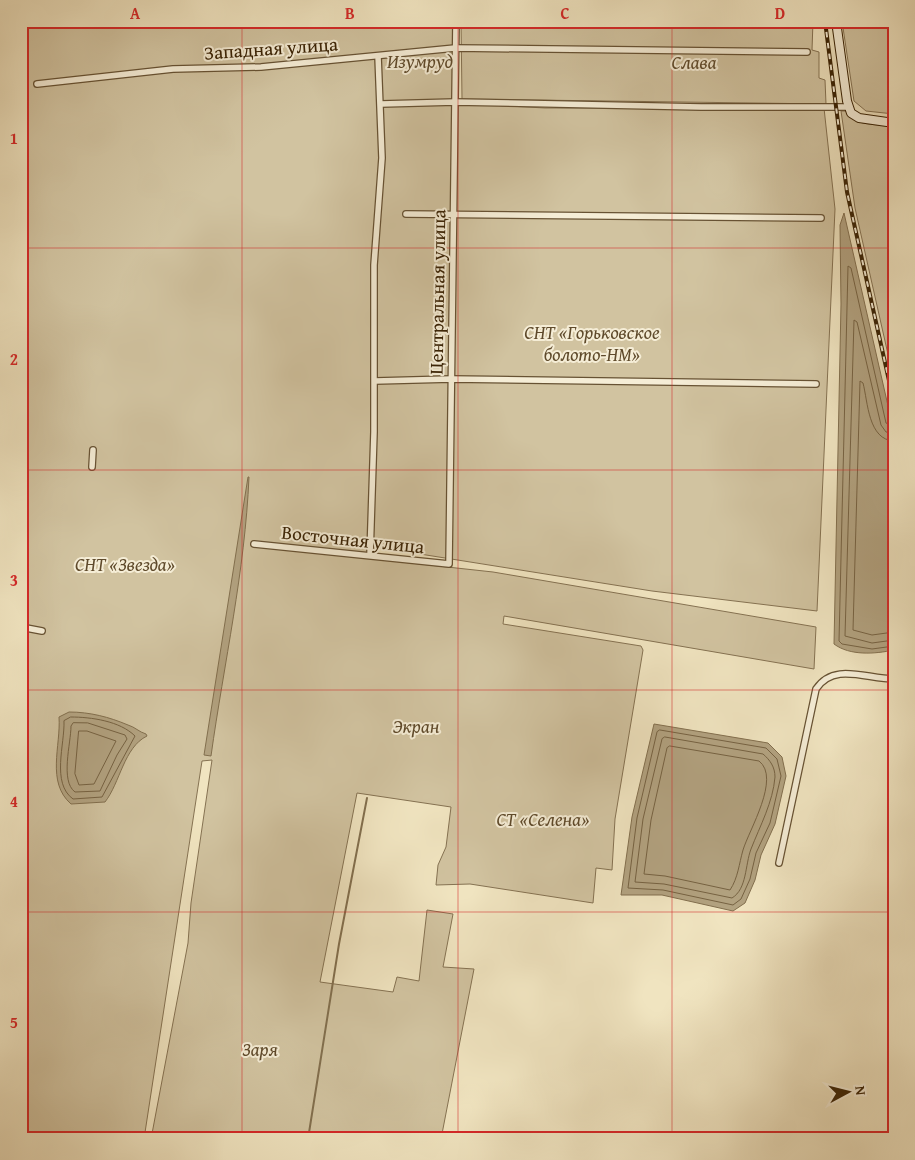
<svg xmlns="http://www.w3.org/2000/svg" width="915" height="1160" viewBox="0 0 915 1160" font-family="'Gentium Book Plus',serif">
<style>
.green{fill:#d1c3a0;stroke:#857252}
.water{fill:#b2a280;stroke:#826f4e}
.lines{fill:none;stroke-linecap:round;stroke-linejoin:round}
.shore{stroke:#766242;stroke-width:1}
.stream{stroke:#826f4e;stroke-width:2}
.street-casing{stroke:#675233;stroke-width:8}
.secondary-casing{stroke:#392204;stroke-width:10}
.street{stroke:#f5edd6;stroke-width:5.5}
.secondary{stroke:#f5edd6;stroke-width:8}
.rail-casing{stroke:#392204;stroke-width:4}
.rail{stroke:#f5edd6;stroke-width:2;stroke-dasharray:5.5;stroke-linecap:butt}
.grid{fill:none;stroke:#d62828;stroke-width:1;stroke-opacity:0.55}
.labels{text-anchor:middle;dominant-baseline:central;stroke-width:4;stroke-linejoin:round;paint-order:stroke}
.street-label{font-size:19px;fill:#392204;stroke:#f5edd6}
.park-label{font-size:19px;font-style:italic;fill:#5f4a2b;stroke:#f5edd6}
.neatline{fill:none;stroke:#d62828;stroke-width:2}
.grid-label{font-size:16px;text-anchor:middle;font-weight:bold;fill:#d62828}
</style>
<rect width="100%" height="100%" fill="#f0e4c0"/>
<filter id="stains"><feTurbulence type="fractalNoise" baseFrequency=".004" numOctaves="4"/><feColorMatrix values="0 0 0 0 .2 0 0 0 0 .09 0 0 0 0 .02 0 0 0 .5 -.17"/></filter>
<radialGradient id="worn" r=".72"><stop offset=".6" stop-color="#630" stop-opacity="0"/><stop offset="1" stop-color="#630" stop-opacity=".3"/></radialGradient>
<!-- green -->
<g class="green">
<polygon points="21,21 454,21 453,103 545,108 824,108 835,209 817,611 652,591 376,547 374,559 493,572 816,627 814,669 504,616 503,624 641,646 643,650 615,819 612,870 596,868 593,903 470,884 436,885 438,865 446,847 451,807 357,793 320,982 393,992 397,977 419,981 427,910 453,914 443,967 474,969 441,1139 151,1139 188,943 191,903 212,760 202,761 144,1139 21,1139"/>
<polygon points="461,21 813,21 812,50 819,52 819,78 825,80 826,104 462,99"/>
<polygon points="842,21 894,21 894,114 866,111 854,101"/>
<path d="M841 111H846C854 127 878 124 894 126V381L855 208Z"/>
</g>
<!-- water -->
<g class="water">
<path d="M844 213 894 432V650C875 654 850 656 834 644L841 304 840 225Z"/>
<path d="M248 477H249C245 571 224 663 211 756L204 755Z"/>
<path d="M69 712C90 712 109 717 128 725 135 727 139 732 146 734L147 736C124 747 120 783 105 802L71 804C46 782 61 746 59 717Z"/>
<polygon points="654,724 768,743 782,757 786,776 775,824 761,855 755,880 745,903 733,911 662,895 621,895 632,817"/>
</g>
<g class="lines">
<!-- shore -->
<g class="shore">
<polyline points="894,427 886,423 851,268 848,266 839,641 842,644 872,649 894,646"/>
<polyline points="894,433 886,432 881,425 857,322 854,320 845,636 872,643 894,640"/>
<path d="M894 441C868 440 868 402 863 383L860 381 853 630 872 635 894 632"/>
<path d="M71 717C91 717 120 721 135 736L102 797 73 799C51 783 65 744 64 721Z"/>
<path d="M88 723 125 735 127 739 117 755 100 791 75 792C60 781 71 743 71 726L73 723Z"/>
<polygon points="660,730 766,748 777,759 781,776 770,823 756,853 750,879 741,899 733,905 663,890 628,888 637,818 657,732"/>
<polygon points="79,731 87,731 116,741 94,784 79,785 75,774"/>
<path d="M665 737 763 754C770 760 775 767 775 777 773 802 760 826 751 849 745 865 747 889 732 898L664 884 635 882 643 819 662 739Z"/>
<path d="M670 746 759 761C781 778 749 830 743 850 739 864 738 878 730 890L665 876 644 874 651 820 667 748Z"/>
</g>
<!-- stream -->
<polyline class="stream" points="308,1139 339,944 367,798"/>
<!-- street casing -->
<g class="street-casing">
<g id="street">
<polyline points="21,23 32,21"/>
<polyline points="37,84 173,69 261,67 455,48 807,52"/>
<polyline points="381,104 455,102 701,107 848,107"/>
<polyline points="406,214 821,218"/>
<polyline points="375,381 451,379 816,384"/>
<polyline points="92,467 93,450"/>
<polyline points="254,544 449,564 456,21"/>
<polyline points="370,555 374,432 374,265 382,158 378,56"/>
<polyline points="21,627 42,631"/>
<path d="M779 863 816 689C834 662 866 679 894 679"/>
</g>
</g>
<!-- secondary casing -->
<g class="secondary-casing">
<polyline id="secondary" points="836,21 847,101 851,113 859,118 894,123"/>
</g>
<!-- street -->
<use href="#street" class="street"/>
<!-- secondary -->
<use href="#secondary" class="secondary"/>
<!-- rail casing -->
<g class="rail-casing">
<g id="rail">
<polyline points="825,21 847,192 894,403"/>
<polyline points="888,1139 894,1105"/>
</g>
</g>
<!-- rail -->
<use href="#rail" class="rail"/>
</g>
<!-- grid -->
<path class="grid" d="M242 21V1139M458 21V1139M672 21V1139M21 248H894M21 470H894M21 690H894M21 912H894"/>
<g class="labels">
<!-- street labels -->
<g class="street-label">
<text transform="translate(271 48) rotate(-4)">Западная улица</text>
<text transform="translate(437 292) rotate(-89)">Центральная улица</text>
<text transform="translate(353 539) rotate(6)">Восточная улица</text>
</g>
<!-- park labels -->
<g class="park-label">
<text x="420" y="61">Изумруд</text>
<text x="694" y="62">Слава</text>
<text x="592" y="332">СНТ «Горьковское<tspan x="592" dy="22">болото-НМ»</tspan></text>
<text x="125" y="564">СНТ «Звезда»</text>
<text x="416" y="726">Экран</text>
<text x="543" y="819">СТ «Селена»</text>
<text x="260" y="1049">Заря</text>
</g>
</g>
<!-- margin -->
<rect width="915" height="1160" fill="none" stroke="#f0e4c0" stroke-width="55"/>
<!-- north arrow -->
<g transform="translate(848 1092) rotate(83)" stroke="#f5edd6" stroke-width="4" paint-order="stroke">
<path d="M0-4L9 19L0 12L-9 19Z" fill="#392204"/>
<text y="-8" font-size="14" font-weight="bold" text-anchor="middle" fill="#392204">N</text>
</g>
<rect x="28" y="28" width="860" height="1104" class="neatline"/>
<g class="grid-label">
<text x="135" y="19">A</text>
<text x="350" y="19">B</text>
<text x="565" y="19">C</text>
<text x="780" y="19">D</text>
<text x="14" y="144">1</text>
<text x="14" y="365">2</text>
<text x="14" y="586">3</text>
<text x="14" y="807">4</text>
<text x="14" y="1028">5</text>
</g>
<rect width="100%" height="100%" filter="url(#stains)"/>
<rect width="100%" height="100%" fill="url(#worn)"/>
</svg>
